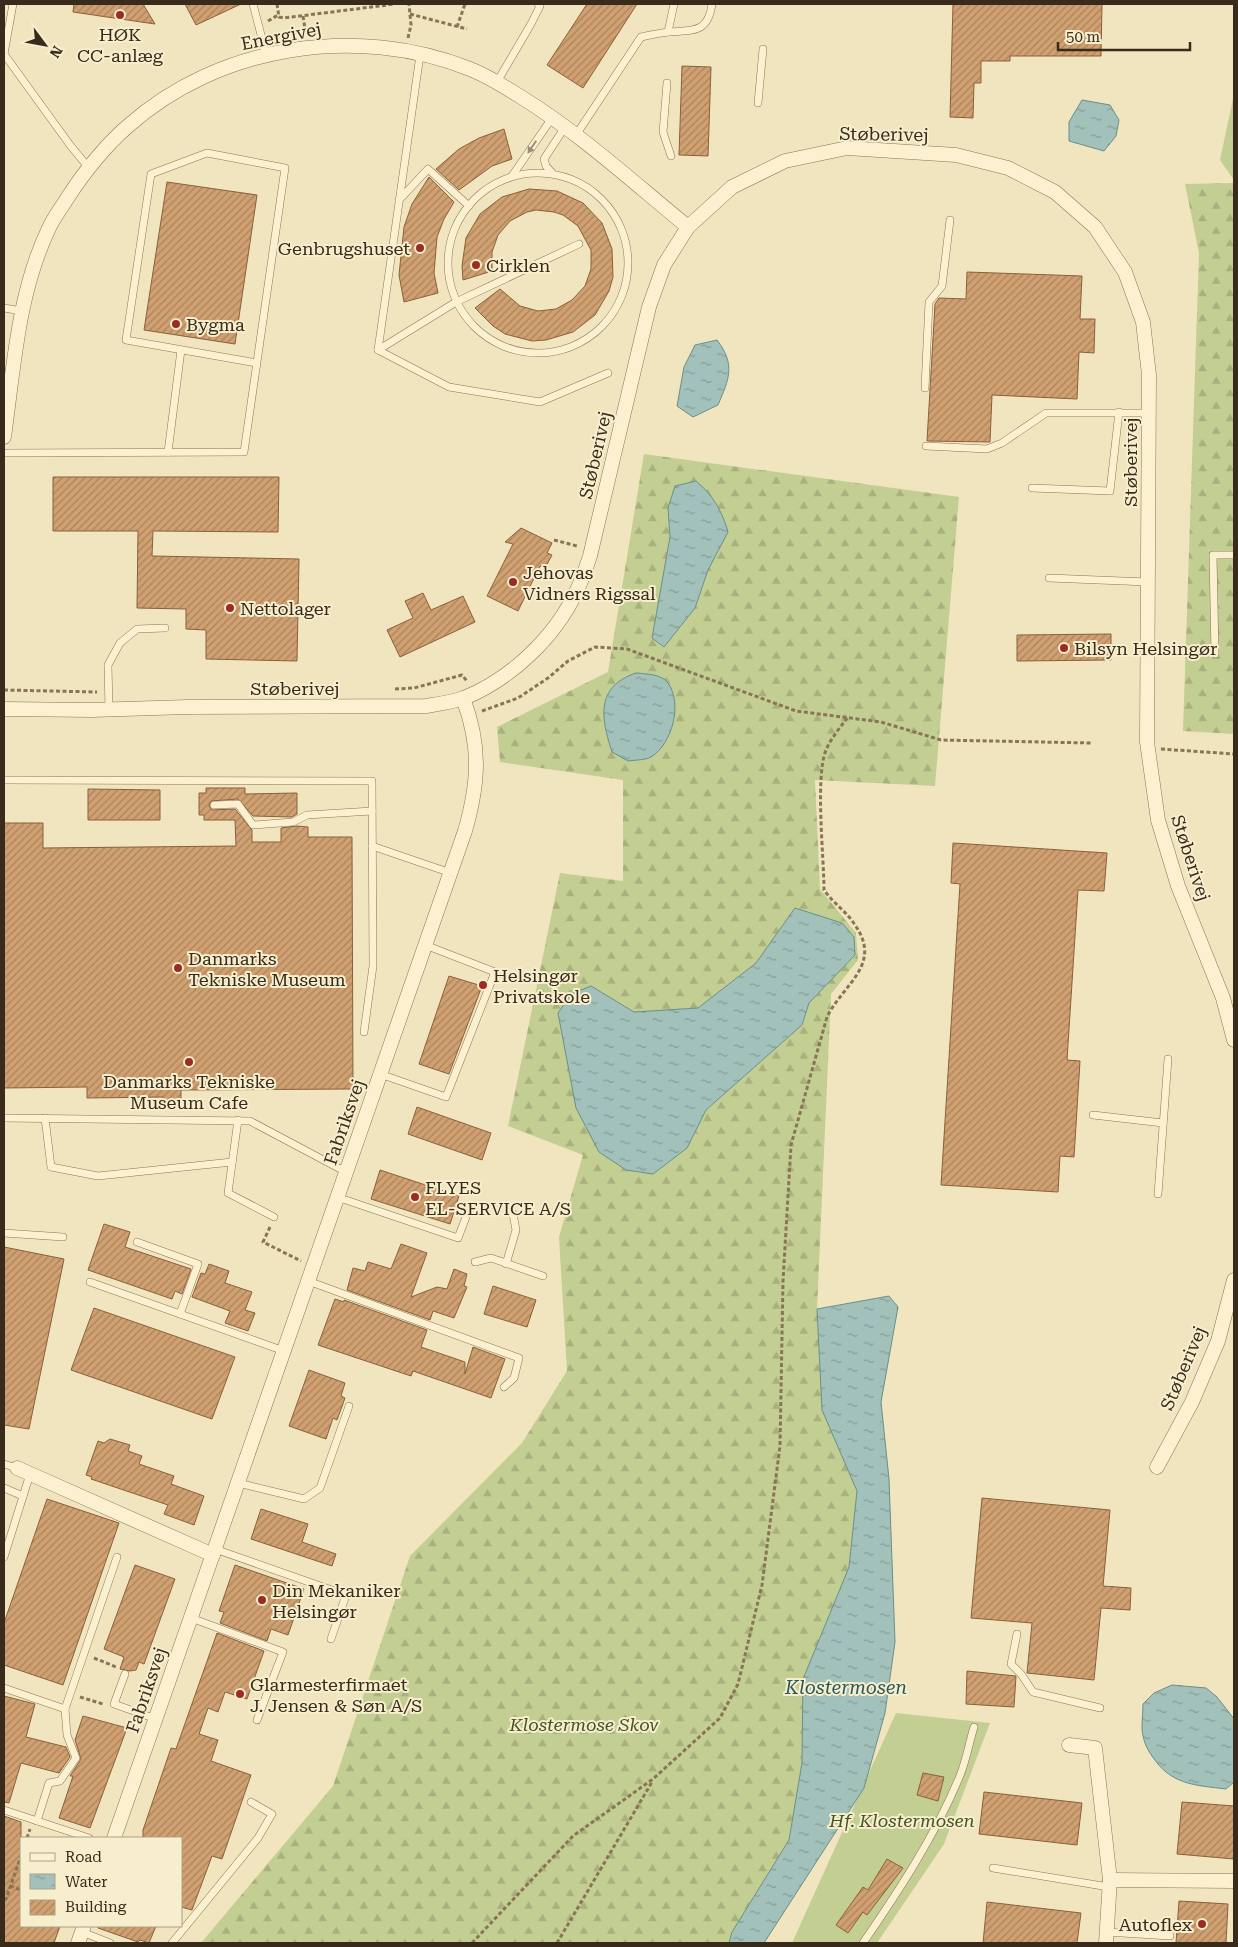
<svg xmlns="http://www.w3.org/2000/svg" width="1238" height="1947" viewBox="0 0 1238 1947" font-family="'Roboto Serif',serif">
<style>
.forest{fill:url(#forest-firs);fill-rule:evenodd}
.garden{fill:#c3ce92}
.water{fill:url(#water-ripples);stroke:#698f89}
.building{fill:url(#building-hatch);stroke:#8a603a}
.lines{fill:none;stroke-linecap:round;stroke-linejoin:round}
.lane-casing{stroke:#897556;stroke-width:8}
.street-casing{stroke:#897556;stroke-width:15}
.path{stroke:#897556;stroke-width:3;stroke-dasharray:4 2.5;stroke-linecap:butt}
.lane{stroke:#fbf1d1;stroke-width:7}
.street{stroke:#fbf1d1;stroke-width:14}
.oneway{fill:#9a8e76}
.poi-dot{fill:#9b2b23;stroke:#f7eece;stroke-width:2}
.labels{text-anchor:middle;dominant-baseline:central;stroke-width:4;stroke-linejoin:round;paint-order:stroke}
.poi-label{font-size:18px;fill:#382b1b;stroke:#f7eece;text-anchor:start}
.street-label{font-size:18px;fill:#382b1b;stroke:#f7eece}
.park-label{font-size:18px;font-style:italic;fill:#445521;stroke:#f7eece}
.water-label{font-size:19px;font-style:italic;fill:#2a5858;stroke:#f7eece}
</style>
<defs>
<pattern id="forest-firs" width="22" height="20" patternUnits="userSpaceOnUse" patternTransform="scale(1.25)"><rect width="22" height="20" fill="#c3ce92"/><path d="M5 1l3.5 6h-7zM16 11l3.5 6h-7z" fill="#a8b17d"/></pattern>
<pattern id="water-ripples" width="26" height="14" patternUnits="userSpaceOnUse" patternTransform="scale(1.25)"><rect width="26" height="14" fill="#a2c1ba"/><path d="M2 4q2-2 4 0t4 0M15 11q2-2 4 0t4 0" fill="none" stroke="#859d96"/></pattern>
<pattern id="building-hatch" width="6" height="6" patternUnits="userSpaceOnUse" patternTransform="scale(1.25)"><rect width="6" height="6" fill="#d0a071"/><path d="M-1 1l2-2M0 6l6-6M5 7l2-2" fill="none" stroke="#aa835c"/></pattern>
</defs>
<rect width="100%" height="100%" fill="#f0e5be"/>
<!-- forest -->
<g class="forest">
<polygon points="1234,183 1234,734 1183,731 1199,253 1185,184"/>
<path d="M644 454 959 497 935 786 815 780 820 889 856 933 858 960 831 994 817 1309 822 1410 857 1491 849 1567 803 1679 802 1763 789 1840 732 1932 729 1943H201L333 1786 410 1556 522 1443 567 1371 559 1237 583 1155 508 1126 560 873 623 881V780L500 762 497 727 608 672ZM668 508 728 532 708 570 695 608 663 647 652 638 670 537ZM795 908 855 955 809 1003 802 1025 706 1110 687 1148 591 986 634 1012 698 1008 756 963Z"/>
</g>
<!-- garden -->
<g class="garden">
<polygon points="1234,94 1234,180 1220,160"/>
<polygon points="896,1713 990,1723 944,1844 877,1943 792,1943"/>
</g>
<!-- water -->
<g class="water">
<polygon points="1082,100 1110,105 1119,120 1116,136 1104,151 1069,141 1069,122"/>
<path d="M717 340C736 365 729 379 718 405L693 417 677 406 684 367 695 345Z"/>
<path d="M696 481C713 495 722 511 728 532L708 570 695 608 664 647 652 638 670 537 668 508 675 486Z"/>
<path d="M636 673C646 674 662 674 668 683 683 704 672 744 651 757 646 760 635 760 628 761L612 752C601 718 595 687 636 673Z"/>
<polygon points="795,908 842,923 854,937 855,955 809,1003 802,1025 706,1110 687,1148 653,1174 626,1170 599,1152 576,1108 558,1013 571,994 591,986 634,1012 698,1008 756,963"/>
<polygon points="889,1296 898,1307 881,1402 889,1479 895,1642 885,1713 864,1788 764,1943 729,1943 732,1932 789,1840 802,1763 803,1679 849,1567 857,1491 822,1410 817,1309"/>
<path d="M1172 1685 1206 1688 1217 1697 1234 1719V1782L1226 1789C1194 1785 1171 1785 1152 1756 1146 1748 1142 1737 1142 1727 1142 1720 1143 1712 1143 1704L1154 1693Z"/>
</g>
<!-- building -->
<g class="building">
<polygon points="74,4 143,4 155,24 73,12"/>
<polygon points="185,4 241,4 196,25"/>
<polygon points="587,4 637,4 583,88 547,65"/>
<polygon points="953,4 1102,4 1101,56 1010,56 1010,61 981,61 981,83 974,83 973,118 950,117"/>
<polygon points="682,66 711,67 708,156 679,155"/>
<polygon points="504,129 512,159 492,166 459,190 436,169 459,149 479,138"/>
<polygon points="429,177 454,202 444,219 437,237 434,273 438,293 404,302 399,275 404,227 412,204"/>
<polygon points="167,182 257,195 235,344 144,330"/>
<polygon points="529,189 557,191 583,203 602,223 612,249 613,277 609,291 595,315 573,332 546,340 532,341 505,334 493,326 475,308 500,289 520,306 538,311 556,309 572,300 585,286 591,269 591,250 578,226 563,215 554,212 536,210 527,212 510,221 498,235 492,252 492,271 463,280 462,266 466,238 480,214 502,197"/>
<polygon points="967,272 1082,276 1080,319 1095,319 1094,353 1079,352 1077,399 992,395 990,442 927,441 935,304 939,298 966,299"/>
<polygon points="53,477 279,477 278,532 153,531 152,556 299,559 297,661 206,659 206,630 186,629 186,609 137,608 138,531 53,531"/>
<polygon points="521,528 552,543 547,553 552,555 545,568 540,566 518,611 487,596 513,544 505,542"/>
<polygon points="423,593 431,610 463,596 475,622 400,657 387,630 413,618 405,601"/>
<polygon points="1111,634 1111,660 1017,661 1017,635"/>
<polygon points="206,788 245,788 245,794 297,793 297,814 292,817 253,816 238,799 211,801 209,806 212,810 235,809 252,830 252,842 281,842 281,828 297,826 308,827 308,837 352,837 353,1089 181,1090 181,1105 163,1105 163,1097 87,1098 87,1087 4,1088 4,823 43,823 43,848 236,846 235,820 204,820 204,815 199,815 199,793 206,793"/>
<polygon points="88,789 160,790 160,820 88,820"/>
<polygon points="953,843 1107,853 1104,891 1078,890 1067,1060 1080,1061 1074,1157 1060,1156 1058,1192 941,1185 960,884 951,883"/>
<polygon points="449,976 482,986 449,1074 419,1064"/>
<polygon points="417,1107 491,1133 482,1160 408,1134"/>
<polygon points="380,1170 459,1196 450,1224 371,1199"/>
<polygon points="104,1224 130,1232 125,1247 191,1269 182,1294 175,1291 172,1299 88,1270"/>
<polygon points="401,1244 427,1253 411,1297 437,1287 447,1289 454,1269 467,1274 464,1286 467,1287 454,1318 433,1311 430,1320 347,1290 353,1268 365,1271 368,1262 391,1269"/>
<polygon points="4,1247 64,1259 29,1429 4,1425"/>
<polygon points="209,1264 229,1271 225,1283 252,1292 245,1310 255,1313 248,1331 225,1323 230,1311 192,1297 201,1273 205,1274"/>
<polygon points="493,1286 536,1300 527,1327 484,1314"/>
<polygon points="335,1299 344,1302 344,1300 427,1330 421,1347 465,1362 465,1374 473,1347 505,1359 491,1398 413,1371 411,1376 318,1345"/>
<polygon points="94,1308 235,1357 212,1419 71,1370"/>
<polygon points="309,1370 345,1383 341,1396 345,1398 337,1420 333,1418 326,1439 289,1426"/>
<polygon points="110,1439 130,1445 128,1451 142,1456 139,1464 174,1476 171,1484 204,1496 194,1525 164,1514 168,1505 91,1479 92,1477 86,1475 98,1441 104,1443"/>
<polygon points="982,1498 1110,1510 1103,1586 1131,1588 1130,1610 1101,1608 1094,1680 1027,1673 1032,1623 971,1618"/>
<polygon points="47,1499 119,1523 63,1685 4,1665 4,1623"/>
<polygon points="261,1509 308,1524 302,1542 336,1554 332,1566 251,1539"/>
<polygon points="135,1565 175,1579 144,1664 139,1662 136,1670 130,1671 120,1669 124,1657 104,1649"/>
<polygon points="235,1565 304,1589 288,1635 271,1629 267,1641 220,1623 224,1612 219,1611"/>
<polygon points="217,1633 264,1651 247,1699 225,1692 218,1712 208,1708 199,1734 218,1740 211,1761 251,1775 222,1859 212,1856 192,1910 181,1907 181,1838 143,1838 143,1830 171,1748 176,1749"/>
<polygon points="967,1671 1016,1676 1014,1707 966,1704"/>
<polygon points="4,1696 35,1704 26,1737 66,1747 70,1757 59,1773 21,1763 9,1803 4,1802"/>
<polygon points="83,1716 127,1728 90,1828 59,1818 73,1776 70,1776 81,1759 75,1740"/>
<polygon points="923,1773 944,1777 938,1801 917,1795"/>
<polygon points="984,1792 1082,1803 1077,1845 979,1834"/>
<polygon points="1182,1802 1234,1806 1234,1859 1177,1854"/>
<polygon points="4,1816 21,1822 21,1926 60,1926 54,1943 4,1943"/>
<polygon points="887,1859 903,1868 867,1915 863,1912 848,1933 836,1925 863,1887 868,1890"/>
<polygon points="1179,1901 1228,1904 1226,1943 1176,1943"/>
<polygon points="987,1902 1081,1913 1077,1943 983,1943"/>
<polygon points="98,1926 156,1926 149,1943 140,1940 138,1942 98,1928"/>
</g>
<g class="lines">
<!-- lane casing -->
<g class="lane-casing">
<g id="lane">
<polyline points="13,4 4,54 70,145 88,167"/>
<polyline points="253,4 266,54"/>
<polyline points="668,32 674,4"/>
<polyline points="420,55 378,350 449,387 540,402 608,373"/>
<polyline points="497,82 531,24 540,6 538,4"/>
<polyline points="667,83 663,132 671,156"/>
<polyline points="758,103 763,49"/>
<path d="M576 135 641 37C650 35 660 33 669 32 692 30 708 34 712 4"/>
<circle cx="538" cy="263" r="90"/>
<polyline points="553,174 546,166 544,159 565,127"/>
<polyline points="512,176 552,118"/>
<polyline points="399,200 428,169 469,206"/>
<polyline points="4,308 22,311"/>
<polyline points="378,350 456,302 579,244"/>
<polyline points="925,388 929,302 942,286 950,220"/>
<polyline points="926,446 987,449 1002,443 1046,413 1149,413"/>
<polyline points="168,452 181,350"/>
<polyline points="4,453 244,452 285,168 207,153 151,174 126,340 257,363"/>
<polyline points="1032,488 1110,491 1119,412"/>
<polyline points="1049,578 1148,582"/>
<polyline points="1215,654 1213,555 1234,555"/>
<polyline points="109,710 108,665 120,643 137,629 165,628"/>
<polyline points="4,780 372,781 373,966 364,1032"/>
<polyline points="214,805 238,804 253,825 293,822 307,815 372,811"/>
<polyline points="372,846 451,873"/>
<polyline points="380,1074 446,1097 495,972 425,945"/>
<polyline points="1093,1115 1163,1123"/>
<polyline points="4,1118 250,1121 346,1172"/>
<polyline points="45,1118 51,1167 98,1176 232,1162"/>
<polyline points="238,1120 228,1193 274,1217"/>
<polyline points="1158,1194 1168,1059"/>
<polyline points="337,1197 458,1238 466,1217"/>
<polyline points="4,1233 63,1237"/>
<polyline points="137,1242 198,1264 180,1314"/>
<polyline points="475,1262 491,1258 543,1276"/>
<polyline points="506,1264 516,1230 513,1214"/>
<polyline points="308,1281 519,1358 514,1378 504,1387"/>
<polyline points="90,1282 284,1351"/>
<polyline points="4,1464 17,1468"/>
<polyline points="238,1483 304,1499 320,1488 349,1406"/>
<polyline points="4,1488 23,1496"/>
<polyline points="215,1549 346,1595 331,1639"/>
<polyline points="4,1557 30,1474"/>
<polyline points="191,1618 283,1652 257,1720"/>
<polyline points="1017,1634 1011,1664 1021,1674 1033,1692 1100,1708"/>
<polyline points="125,1674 114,1704 156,1719"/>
<polyline points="4,1688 65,1709 117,1557"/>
<polyline points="4,1810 89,1838"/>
<polyline points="37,1821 49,1783 60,1781 76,1758 67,1735 65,1709"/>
<polyline points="993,1868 1109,1887"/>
<polyline points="82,1932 110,1943"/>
<polyline points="1106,1932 1170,1936"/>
<polyline points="172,1943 258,1838 272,1814 251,1802"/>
<path d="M863 1943C898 1892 935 1836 959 1778 966 1762 969 1743 974 1727"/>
</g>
</g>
<!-- street casing -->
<g class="street-casing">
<g id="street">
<path d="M4 437C14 366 18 291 50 226 55 216 62 207 68 197 85 171 104 147 128 126 219 45 357 24 470 69 488 76 505 87 521 97 581 134 634 183 688 227"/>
<path d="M4 709 92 710 187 707 426 706C438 704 452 702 464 698 511 679 555 637 576 592 582 581 586 568 590 556L649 307 664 265 688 227 732 187 785 161 847 148 956 155 1008 168 1055 192 1095 227 1125 272 1143 322 1149 375 1147 742 1158 820 1178 886 1223 998 1234 1040"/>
<polyline points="1157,1467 1192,1402 1218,1341 1234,1280"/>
<polyline points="17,1468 213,1555"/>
<polyline points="1069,1745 1095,1748 1110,1880 1106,1943"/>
<path d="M114 1838 465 831C479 782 481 746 463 698"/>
<polyline points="1110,1880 1234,1881"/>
<polyline points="78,1943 84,1926"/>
</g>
</g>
<!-- path -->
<g class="path">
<polyline points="277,4 279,17 284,18 395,4"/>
<polyline points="410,14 467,29"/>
<polyline points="303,16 306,35"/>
<polyline points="268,21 278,15"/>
<polyline points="457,27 465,4"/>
<polyline points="408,38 411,25 409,4"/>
<polyline points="554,540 577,546"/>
<polyline points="395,689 414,688 462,675 467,681"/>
<polyline points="4,690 97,692"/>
<polyline points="482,711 518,698 548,678 568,661 595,647 627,649 796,711 881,722 941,740 1091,743"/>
<polyline points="1161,749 1234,754"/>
<polyline points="270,1227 263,1242 301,1261"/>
<polyline points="94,1658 116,1667"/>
<polyline points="80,1697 103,1704"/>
<polyline points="27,1838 30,1829"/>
<polyline points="10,1886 21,1890"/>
<polyline points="4,1900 6,1899 21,1856"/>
<path d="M472 1943 573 1836 653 1779 720 1718 738 1684 762 1585 780 1446 783 1281 791 1145 827 1017C843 984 883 965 855 925 847 912 833 903 824 890 824 857 815 777 826 750 831 738 840 728 847 718"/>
<polyline points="557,1943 652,1782"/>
</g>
<!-- lane -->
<use href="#lane" class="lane"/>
<!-- street -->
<use href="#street" class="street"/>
</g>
<!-- one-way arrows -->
<defs><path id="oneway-solid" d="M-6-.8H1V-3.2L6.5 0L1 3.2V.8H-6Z" transform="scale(1.25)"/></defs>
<use class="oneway" href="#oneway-solid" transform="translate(532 147) rotate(124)"/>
<!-- markers -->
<g class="poi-dot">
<circle cx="120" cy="15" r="5"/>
<circle cx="420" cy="248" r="5"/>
<circle cx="476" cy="265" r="5"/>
<circle cx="176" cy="324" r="5"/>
<circle cx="513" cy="582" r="5"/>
<circle cx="230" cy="608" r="5"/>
<circle cx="1064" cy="648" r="5"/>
<circle cx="178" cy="968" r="5"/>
<circle cx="483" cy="985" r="5"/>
<circle cx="189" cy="1062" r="5"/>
<circle cx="415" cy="1197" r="5"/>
<circle cx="262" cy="1600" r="5"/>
<circle cx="240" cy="1694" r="5"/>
<circle cx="1202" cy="1924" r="5"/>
</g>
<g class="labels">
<!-- poi labels -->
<g class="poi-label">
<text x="120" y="34" text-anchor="middle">HØK<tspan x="120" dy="21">CC-anlæg</tspan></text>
<text x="410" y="248" text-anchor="end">Genbrugshuset</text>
<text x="486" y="265">Cirklen</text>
<text x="186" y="324">Bygma</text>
<text x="523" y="572">Jehovas<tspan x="523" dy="21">Vidners Rigssal</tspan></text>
<text x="240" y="608">Nettolager</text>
<text x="1074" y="648">Bilsyn Helsingør</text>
<text x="188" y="958">Danmarks<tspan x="188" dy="21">Tekniske Museum</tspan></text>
<text x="493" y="975">Helsingør<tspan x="493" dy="21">Privatskole</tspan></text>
<text x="189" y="1081" text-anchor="middle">Danmarks Tekniske<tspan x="189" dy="21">Museum Cafe</tspan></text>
<text x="425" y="1187">FLYES<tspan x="425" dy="21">EL-SERVICE A/S</tspan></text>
<text x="272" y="1590">Din Mekaniker<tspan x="272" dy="21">Helsingør</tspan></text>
<text x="250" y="1684">Glarmesterfirmaet<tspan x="250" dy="21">J. Jensen &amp; Søn A/S</tspan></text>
<text x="1192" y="1924" text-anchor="end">Autoflex</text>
</g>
<!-- street labels -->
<g class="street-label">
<text transform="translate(281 36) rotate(-11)">Energivej</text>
<text transform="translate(884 134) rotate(1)">Støberivej</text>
<text transform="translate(595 455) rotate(-77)">Støberivej</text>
<text transform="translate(1130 462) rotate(-90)">Støberivej</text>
<text x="295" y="688">Støberivej</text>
<text transform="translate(1191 858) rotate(72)">Støberivej</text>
<text transform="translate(344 1122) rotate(-71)">Fabriksvej</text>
<text transform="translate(1183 1368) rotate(-67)">Støberivej</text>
<text transform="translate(146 1690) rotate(-71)">Fabriksvej</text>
</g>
<!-- park labels -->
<g class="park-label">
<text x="584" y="1724">Klostermose Skov</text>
<text x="902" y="1820">Hf. Klostermosen</text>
</g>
<!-- water labels -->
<g class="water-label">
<text x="846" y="1687">Klostermosen</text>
</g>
</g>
<!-- border -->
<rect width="1238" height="1947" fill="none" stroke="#382b1b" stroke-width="10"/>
<!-- legend -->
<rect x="20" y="1837" width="162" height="90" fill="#f7eece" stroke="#aba086"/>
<rect x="30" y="1853" width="25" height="8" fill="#fbf1d1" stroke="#aba086"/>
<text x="65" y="1862" font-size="15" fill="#382b1b">Road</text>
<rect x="30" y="1874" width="25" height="15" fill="url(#water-ripples)" stroke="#aba086"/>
<text x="65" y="1887" font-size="15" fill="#382b1b">Water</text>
<rect x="30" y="1900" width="25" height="15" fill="url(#building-hatch)" stroke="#aba086"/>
<text x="65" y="1912" font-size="15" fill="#382b1b">Building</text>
<!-- north arrow -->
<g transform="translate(45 45) rotate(122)" stroke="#f7eece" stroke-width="4" paint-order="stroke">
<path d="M0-4L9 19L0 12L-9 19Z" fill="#382b1b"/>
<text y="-8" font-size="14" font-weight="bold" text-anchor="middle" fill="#382b1b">N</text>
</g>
<!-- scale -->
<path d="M1058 42v8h132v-8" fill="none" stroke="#382b1b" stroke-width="2.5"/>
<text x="1066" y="42" font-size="15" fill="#382b1b" stroke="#f7eece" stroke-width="4" paint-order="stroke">50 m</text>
</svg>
